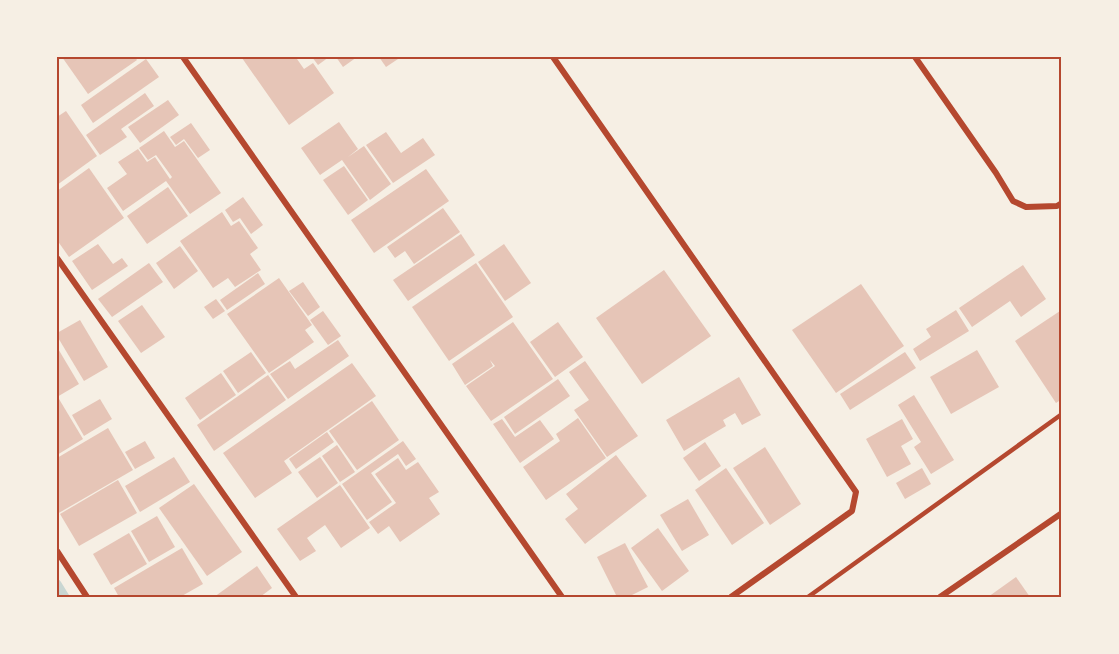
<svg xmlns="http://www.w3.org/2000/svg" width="1119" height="654" viewBox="0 0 1119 654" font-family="Bitter,serif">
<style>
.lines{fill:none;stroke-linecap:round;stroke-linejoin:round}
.stream{stroke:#c9d6d2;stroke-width:9}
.building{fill:#e6c5b7}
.service{stroke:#b5482f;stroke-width:4.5}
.minor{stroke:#b5482f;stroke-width:6}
.neatline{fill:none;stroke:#b5482f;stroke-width:2}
</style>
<rect width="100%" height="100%" fill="#f6efe4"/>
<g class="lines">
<!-- stream -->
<polyline class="stream" points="57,584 65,597"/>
</g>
<!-- building -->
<g class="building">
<polygon points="62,57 135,57 137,60 88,94"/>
<polygon points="243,57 301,57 297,59 304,69 313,63 334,93 289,125 242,58"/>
<polygon points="312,57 329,57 318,65"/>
<polygon points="336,57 357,57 343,67"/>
<polygon points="379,57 401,57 386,67"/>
<polygon points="146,59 159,77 93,123 81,105"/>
<polygon points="145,93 154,106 121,129 127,137 100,155 86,135"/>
<polygon points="168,100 179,115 140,143 128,127"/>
<polygon points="66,111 97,156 57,185 57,117"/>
<polygon points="339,122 358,149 348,157 364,146 391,184 370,200 342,160 320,175 301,148"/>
<polygon points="191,123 210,150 198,158 184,139 176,145 170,137"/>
<polygon points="164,131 175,147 184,141 221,193 190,214 166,181 123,211 107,188 127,174 118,162 138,149 147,162 155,157 170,179 172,177 156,155 148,160 139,148"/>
<polygon points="386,132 401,153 423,138 435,155 393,183 366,145"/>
<polygon points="344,166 368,200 348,215 323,180"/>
<polygon points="89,168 124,218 69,257 57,240 57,191"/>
<polygon points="426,169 449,201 374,253 351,220"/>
<polygon points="168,187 188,216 147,244 127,216"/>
<polygon points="243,197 263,225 251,234 240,218 233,222 225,210"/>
<polygon points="443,208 460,232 414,264 405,251 395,258 387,247"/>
<polygon points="222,212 231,226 239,221 258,248 250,254 261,270 235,287 228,278 213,288 180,241"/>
<polygon points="461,234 475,255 408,301 393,280"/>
<polygon points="98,244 113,264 122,258 128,266 92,290 72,261"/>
<polygon points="504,244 531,283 505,301 478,262"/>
<polygon points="180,246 198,271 174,289 156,263"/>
<polygon points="149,263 163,282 112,317 98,299"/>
<polygon points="476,263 513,317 449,361 412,307"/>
<polygon points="1023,265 1046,299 1021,317 1010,301 972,327 959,308"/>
<polygon points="664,270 711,336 642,384 596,318"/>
<polygon points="258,273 265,284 227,310 220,300"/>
<polygon points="279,278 312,325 305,330 314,342 269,373 227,314"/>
<polygon points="303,282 320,307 308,316 289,291"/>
<polygon points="861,284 904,346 836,393 792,330"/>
<polygon points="216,299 225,311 213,319 204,307"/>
<polygon points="142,305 165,337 141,353 118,321"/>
<polygon points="956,310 969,331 920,361 913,349 931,337 926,329"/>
<polygon points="323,311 341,336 328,345 310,320"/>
<polygon points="1060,311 1062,314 1062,399 1056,403 1015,341"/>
<polygon points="80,320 108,367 84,381 57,336 57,333"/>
<polygon points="513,322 553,379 491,421 466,386 495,366 490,360 493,366 465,385 452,364"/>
<polygon points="558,322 583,357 555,377 530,342"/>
<polygon points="338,340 349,356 288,399 270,374 290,361 295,369"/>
<polygon points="57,347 79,384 57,397"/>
<polygon points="977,350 999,387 951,414 930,377"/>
<polygon points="251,352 266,373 238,393 223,371"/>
<polygon points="905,352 916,368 850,410 840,394"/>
<polygon points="585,361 638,436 607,457 574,410 589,400 569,372"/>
<polygon points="352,363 376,396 284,461 292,473 255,498 223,453"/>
<polygon points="221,373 236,395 200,420 185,398"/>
<polygon points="268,375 286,400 214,451 197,425"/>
<polygon points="739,377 761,415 742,425 735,413 723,420 726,426 684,451 666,420"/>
<polygon points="558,379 570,396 515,434 504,417"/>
<polygon points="914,395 954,460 931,474 914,447 921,442 898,405"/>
<polygon points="59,399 83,439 57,455 57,400"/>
<polygon points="100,399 112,419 84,436 72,415"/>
<polygon points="372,401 399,440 357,470 329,431"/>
<polygon points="578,418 606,458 546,500 523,467 560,441 556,434"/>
<polygon points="502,419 515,437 540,420 554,439 520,463 493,424"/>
<polygon points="902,419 913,439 901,446 911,464 887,477 866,439"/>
<polygon points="108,428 133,470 57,514 57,458"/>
<polygon points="327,432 334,442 296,469 289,459"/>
<polygon points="145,441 155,458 135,469 125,452"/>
<polygon points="403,441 416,459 406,466 398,454 371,473 392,502 367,520 342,484"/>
<polygon points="705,442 721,466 699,481 683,458"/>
<polygon points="337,445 355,472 340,482 322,456"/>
<polygon points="765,447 801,504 770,525 733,468"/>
<polygon points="616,455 647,496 585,544 565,519 578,509 566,494"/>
<polygon points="174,457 190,482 140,512 125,486"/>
<polygon points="320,457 338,483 317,498 298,472"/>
<polygon points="398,458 406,470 418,462 439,492 429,498 440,514 400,542 389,526 378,534 369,522 396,503 375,474"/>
<polygon points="726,468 764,523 732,545 695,490"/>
<polygon points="922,468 931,484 905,499 896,483"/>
<polygon points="118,480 137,513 79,546 60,514"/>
<polygon points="194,484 242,552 207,576 159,508"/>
<polygon points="340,485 370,528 341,548 325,525 307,538 316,551 300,561 277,529"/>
<polygon points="688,499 709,535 682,551 660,515"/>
<polygon points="157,516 175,547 149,562 131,531"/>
<polygon points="658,528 689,571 662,591 631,548"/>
<polygon points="129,533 147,564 111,585 93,554"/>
<polygon points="625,543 648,587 628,597 617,597 597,557"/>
<polygon points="182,548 203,584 180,597 119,597 114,588"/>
<polygon points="257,566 272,588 260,597 214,597"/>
<polygon points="1016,577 1030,597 988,597"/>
</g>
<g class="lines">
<!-- service -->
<polyline class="service" points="808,597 1062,414"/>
<!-- minor -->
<g class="minor">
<polyline points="183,57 562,597"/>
<polyline points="553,57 856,492 852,511 731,597"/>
<polyline points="915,57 996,173 1013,201 1026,207 1057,206 1062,203"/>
<polyline points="57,258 296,597"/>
<polyline points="57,551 87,597"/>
<polyline points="940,597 1062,513"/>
</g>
</g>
<!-- border -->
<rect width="1119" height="654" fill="none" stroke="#f6efe4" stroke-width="117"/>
<rect x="58" y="58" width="1002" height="538" class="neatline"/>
</svg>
